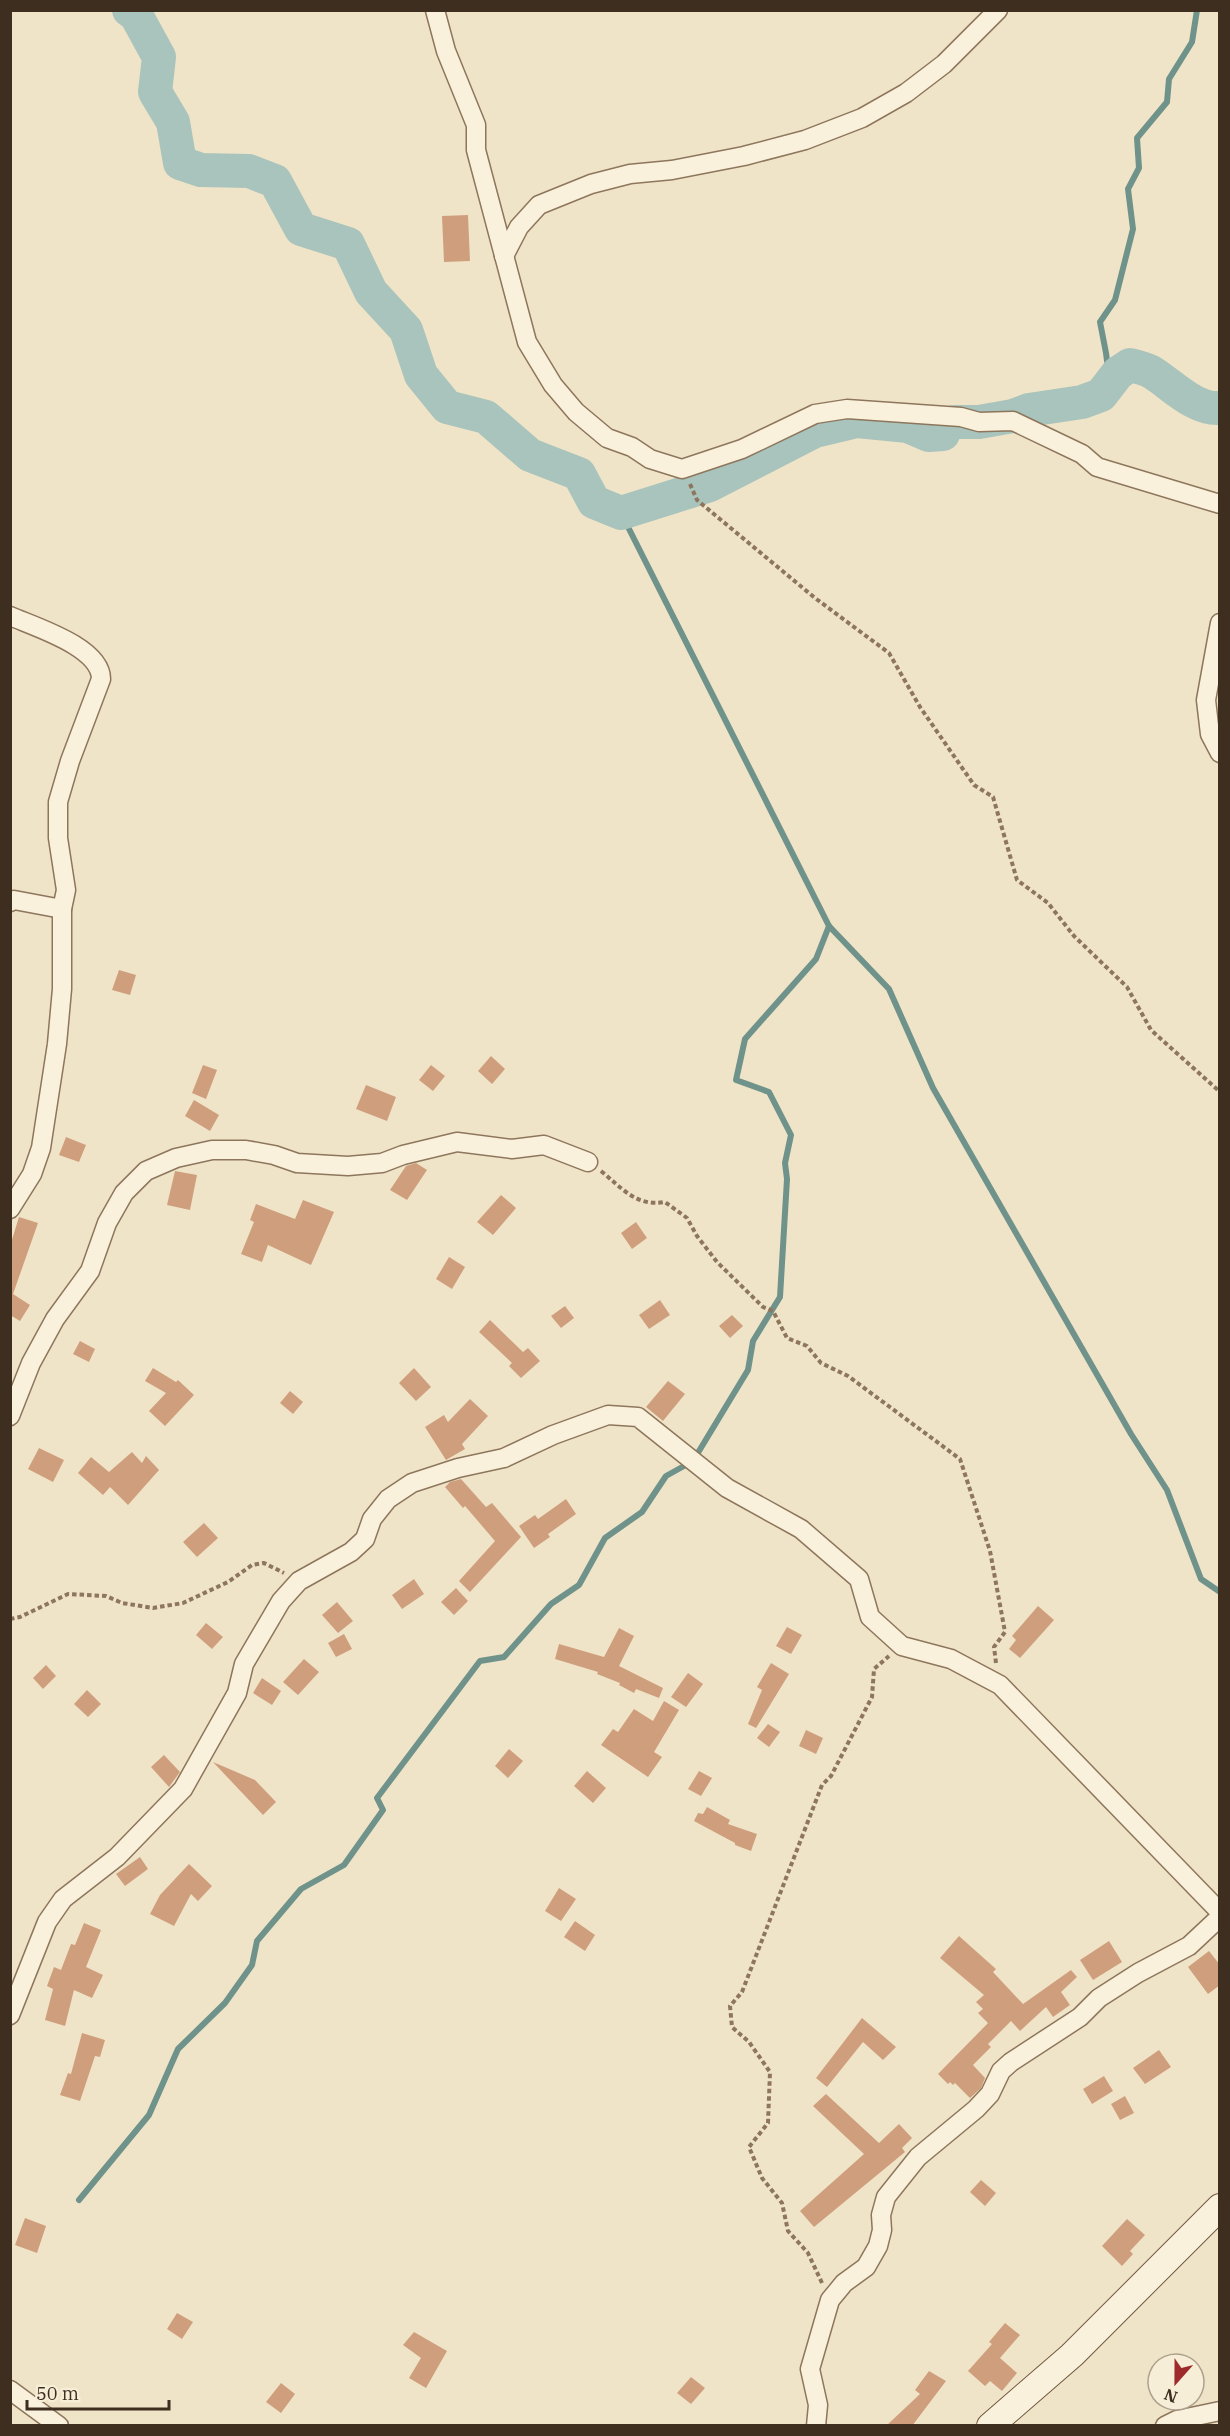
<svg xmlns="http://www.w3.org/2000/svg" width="1230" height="2436" viewBox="0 0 1230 2436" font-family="'IBM Plex Serif',serif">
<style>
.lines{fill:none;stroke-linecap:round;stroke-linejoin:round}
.stream{stroke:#6f938a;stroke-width:6}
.river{stroke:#a9c4bc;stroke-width:34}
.building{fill:#cf9f7d}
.street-casing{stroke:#8d765c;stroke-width:21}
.secondary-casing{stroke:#6f573f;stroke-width:28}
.path{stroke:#8d765c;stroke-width:4;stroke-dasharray:4.5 3;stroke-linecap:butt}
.street{stroke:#faf1dc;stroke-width:18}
.secondary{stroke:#faf1dc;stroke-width:26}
</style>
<rect width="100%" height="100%" fill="#f0e4c8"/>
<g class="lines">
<!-- stream -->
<g class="stream">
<polyline points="1110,383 1106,353 1100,322 1115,300 1133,229 1128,189 1139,168 1137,138 1167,102 1169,79 1192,42 1197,10"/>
<polyline points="621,513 829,926 889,989 933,1088 1131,1434 1167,1490 1201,1579 1220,1592"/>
<polyline points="79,2200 149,2115 178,2049 225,2003 252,1965 257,1941 301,1889 344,1865 383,1810 377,1798 480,1661 504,1657 551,1604 579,1585 605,1538 642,1512 666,1476 693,1461 748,1370 753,1341 780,1297 787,1179 785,1163 791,1135 769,1092 736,1080 745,1039 816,959 829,926"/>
</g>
<!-- river -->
<path class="river" d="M129 10 136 15 159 57 155 92 173 122 180 163 201 170 249 171 275 181 301 229 348 244 371 292 406 330 421 375 447 407 486 417 530 455 579 474 594 502 621 513 710 485 815 431 857 421 908 426 929 435 943 434 945 428 954 422H979L1013 416 1029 410 1082 402 1101 395 1118 373 1130 365C1138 367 1147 369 1153 373 1172 385 1195 410 1220 408"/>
</g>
<!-- building -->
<g class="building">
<polygon points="468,215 470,261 444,262 442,216"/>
<polygon points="119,970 136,975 130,995 112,990"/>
<polygon points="491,1056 505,1069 492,1084 478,1071"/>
<polygon points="203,1065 217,1070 206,1099 192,1093"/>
<polygon points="431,1065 445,1076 433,1091 419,1080"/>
<polygon points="366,1085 396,1097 387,1121 356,1109"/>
<polygon points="194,1100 219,1115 210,1131 185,1116"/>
<polygon points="66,1137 86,1145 79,1162 59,1155"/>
<polygon points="416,1163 427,1170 407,1200 390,1190 406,1166"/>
<polygon points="175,1171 197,1175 190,1210 167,1205"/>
<polygon points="501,1195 516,1208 493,1235 477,1222"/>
<polygon points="303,1200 334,1212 311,1265 268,1245 262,1262 241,1254 254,1222 250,1220 256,1204 295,1219"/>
<polygon points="19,1217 38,1223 13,1294 30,1305 20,1321 10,1315 10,1246"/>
<polygon points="636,1222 647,1238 632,1249 621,1233"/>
<polygon points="449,1257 465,1267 452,1289 436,1279"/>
<polygon points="660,1300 670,1315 649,1329 639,1315"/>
<polygon points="565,1306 574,1318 561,1328 551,1316"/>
<polygon points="732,1315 743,1326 730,1338 719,1326"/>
<polygon points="490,1320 523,1352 528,1348 540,1361 521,1378 509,1366 512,1363 479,1332"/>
<polygon points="80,1341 95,1349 89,1362 73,1354"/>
<polygon points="153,1368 176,1382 178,1380 194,1395 165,1426 149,1411 166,1393 145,1381"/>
<polygon points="414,1368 431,1387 416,1401 399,1383"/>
<polygon points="668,1381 685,1394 663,1421 646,1407"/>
<polygon points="290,1391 303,1402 293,1414 280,1403"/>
<polygon points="470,1399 488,1416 462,1444 465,1449 446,1460 425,1427 444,1415 448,1422"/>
<polygon points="39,1448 64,1460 53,1482 28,1469"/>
<polygon points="132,1452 142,1463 146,1456 159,1470 128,1505 110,1487 103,1495 78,1473 91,1457 109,1472"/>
<polygon points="461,1479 486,1507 492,1503 521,1537 470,1592 459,1581 495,1541 465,1506 463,1508 445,1487 450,1482"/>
<polygon points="566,1499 576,1514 548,1534 550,1537 534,1548 519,1526 535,1515 538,1519"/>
<polygon points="204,1523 218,1538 197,1557 183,1542"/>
<polygon points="414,1579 424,1594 402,1609 392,1595"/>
<polygon points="456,1588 468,1601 454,1615 441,1602"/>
<polygon points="337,1602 353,1621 338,1633 322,1615"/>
<polygon points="1038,1606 1054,1620 1020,1658 1009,1649 1016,1640 1012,1636"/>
<polygon points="206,1623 223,1637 212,1649 196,1635"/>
<polygon points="787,1627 802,1635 791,1654 776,1646"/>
<polygon points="619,1628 634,1636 619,1666 663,1688 659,1698 636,1689 634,1693 619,1685 620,1683 597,1674 598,1672 555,1659 559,1644 604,1657"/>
<polygon points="344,1634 352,1649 336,1657 328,1643"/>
<polygon points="304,1659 319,1672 298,1695 283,1682"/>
<polygon points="771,1663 789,1674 756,1728 748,1724 762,1690 757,1687"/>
<polygon points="46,1665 56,1676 43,1689 33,1678"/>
<polygon points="688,1673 703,1684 686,1707 671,1697"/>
<polygon points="262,1678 281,1691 272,1705 253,1693"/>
<polygon points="87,1690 101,1704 88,1717 74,1704"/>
<polygon points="664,1701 679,1710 654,1752 662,1757 648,1777 601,1745 613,1729 618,1732 634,1709 653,1721"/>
<polygon points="768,1724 780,1732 769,1747 757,1738"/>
<polygon points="806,1730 823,1738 816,1754 799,1746"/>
<polygon points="509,1749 523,1761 508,1778 495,1766"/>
<polygon points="164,1755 180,1772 169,1787 151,1767"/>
<polygon points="213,1762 255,1780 276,1802 263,1815"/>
<polygon points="587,1771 606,1788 593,1803 574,1786"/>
<polygon points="699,1771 712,1778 701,1796 688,1789"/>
<polygon points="707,1807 730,1820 728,1824 757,1834 751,1851 735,1845 735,1843 694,1821 698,1813 703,1814"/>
<polygon points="140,1857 148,1869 125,1886 116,1874"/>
<polygon points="189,1864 212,1886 198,1901 191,1894 174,1926 150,1914 160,1895"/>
<polygon points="559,1888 576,1899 561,1921 545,1911"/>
<polygon points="575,1921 595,1935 585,1951 564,1937"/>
<polygon points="84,1923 101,1930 86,1967 103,1975 92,1998 74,1990 65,2026 45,2020 53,1989 47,1986 54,1967 61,1970 71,1944 75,1945"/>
<polygon points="959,1936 996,1969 993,1972 1023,2004 1071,1970 1077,1977 1061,1992 1070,2005 1053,2017 1046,2007 1020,2031 1011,2021 988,2044 991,2047 973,2065 985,2078 981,2088 970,2098 955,2083 953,2085 950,2082 948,2084 938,2074 988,2023 978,2013 983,2009 976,2002 984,1995 940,1958"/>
<polygon points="1109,1941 1122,1962 1093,1980 1080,1960"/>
<polygon points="1209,1951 1220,1965 1220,1985 1208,1994 1188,1967"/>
<polygon points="862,2018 896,2047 883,2060 863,2042 827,2087 816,2078"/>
<polygon points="82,2033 105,2040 100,2057 95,2056 80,2101 60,2095 68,2073 71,2074"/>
<polygon points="1159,2050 1171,2067 1145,2084 1133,2068"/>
<polygon points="1104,2076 1113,2091 1092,2104 1083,2089"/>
<polygon points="826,2094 879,2143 899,2124 912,2138 902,2148 905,2152 814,2227 800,2211 864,2154 813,2106"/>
<polygon points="1125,2096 1134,2113 1120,2120 1111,2104"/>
<polygon points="981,2180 996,2193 985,2206 970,2192"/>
<polygon points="25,2218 46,2226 37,2253 15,2245"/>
<polygon points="1127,2219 1145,2235 1130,2251 1133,2254 1122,2266 1102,2246"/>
<polygon points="177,2313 193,2322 182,2339 167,2329"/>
<polygon points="1005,2323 1020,2335 1000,2358 1017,2373 1002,2391 990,2381 985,2386 968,2371 992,2344 989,2342"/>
<polygon points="414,2332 447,2351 426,2388 409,2378 421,2358 403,2345"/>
<polygon points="929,2371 946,2381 912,2426 886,2426 920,2394 915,2390"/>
<polygon points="691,2377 705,2388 691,2404 677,2393"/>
<polygon points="281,2383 295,2394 281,2413 266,2402"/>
</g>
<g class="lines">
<!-- street casing -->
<g class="street-casing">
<g id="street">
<polyline points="435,10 446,51 476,125 476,150 527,342 553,385 576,412 607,438 632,447 650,459 682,469 742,449 815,414 847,409 961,417 979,422 1013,421 1082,454 1097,467 1220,504"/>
<polyline points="504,256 519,227 539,205 591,184 630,174 672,170 744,156 805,140 862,118 906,93 944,64 998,10"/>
<path d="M10 616C35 627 101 647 101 679L70 761 58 802V838L66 890 62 909V989L57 1044 41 1148 32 1174 10 1209"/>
<polyline points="1220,623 1206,700 1210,734 1220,753"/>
<polyline points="10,902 14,900 62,909"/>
<polyline points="10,1416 31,1363 55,1319 90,1271 107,1223 124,1193 146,1171 176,1158 212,1150 246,1150 274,1155 297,1163 348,1166 382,1163 403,1155 457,1142 512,1149 544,1145 588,1162"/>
<polyline points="10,2015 47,1922 63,1899 117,1857 183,1789 237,1693 244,1664 281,1601 299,1581 351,1552 365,1539 372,1519 388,1499 412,1483 458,1468 504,1458 553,1435 608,1415 638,1417 727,1488 801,1529 859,1579 870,1617 902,1646 951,1659 1000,1685 1220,1912"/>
<polyline points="10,2390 59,2426"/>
<polyline points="816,2426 818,2405 810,2369 830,2300 844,2283 866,2267 878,2246 882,2230 881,2215 886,2197 918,2157 976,2109 990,2094 1001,2071 1011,2062 1080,2017 1099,1998 1138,1973 1189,1946 1220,1917"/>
<polyline points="1165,2426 1177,2420 1220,2411"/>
</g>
</g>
<!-- secondary casing -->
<g class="secondary-casing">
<polyline id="secondary" points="990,2426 1072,2355 1220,2207"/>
</g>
<!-- path -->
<g class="path">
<polyline points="690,484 697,500 815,598 889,653 920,707 974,785 993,797 1017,880 1048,903 1074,936 1127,987 1151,1030 1220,1092"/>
<path d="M601 1171C622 1188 636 1207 665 1202L687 1218 697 1236 717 1262 763 1307 773 1311 787 1338 807 1346 821 1363 848 1376 960 1459 990 1551 1005 1632 994 1647 996 1663"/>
<polyline points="10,1619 20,1617 68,1594 106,1596 122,1603 153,1608 183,1603 228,1582 252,1565 264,1563 284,1573"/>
<polyline points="822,2283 808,2253 788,2231 782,2203 762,2178 749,2147 768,2123 770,2072 749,2042 732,2027 730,2006 742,1992 822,1785 831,1776 872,1697 874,1669 889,1656"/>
</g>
<!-- street -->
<use href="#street" class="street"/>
<!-- secondary -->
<use href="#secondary" class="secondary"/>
</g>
<!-- border -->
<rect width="1230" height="2436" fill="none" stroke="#3d2e20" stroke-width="24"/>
<!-- north arrow -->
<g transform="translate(1176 2382) rotate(201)"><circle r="28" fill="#f7eed8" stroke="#ada18e" stroke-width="1.5"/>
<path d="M0-4.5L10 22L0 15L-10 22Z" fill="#9e2a2b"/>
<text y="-9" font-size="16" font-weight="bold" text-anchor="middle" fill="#3d2e20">N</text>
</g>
<!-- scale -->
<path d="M27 2400v9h142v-9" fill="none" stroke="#3d2e20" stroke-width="3"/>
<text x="36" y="2400" font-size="18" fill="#3d2e20" stroke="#f7eed8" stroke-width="4.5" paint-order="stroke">50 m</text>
</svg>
